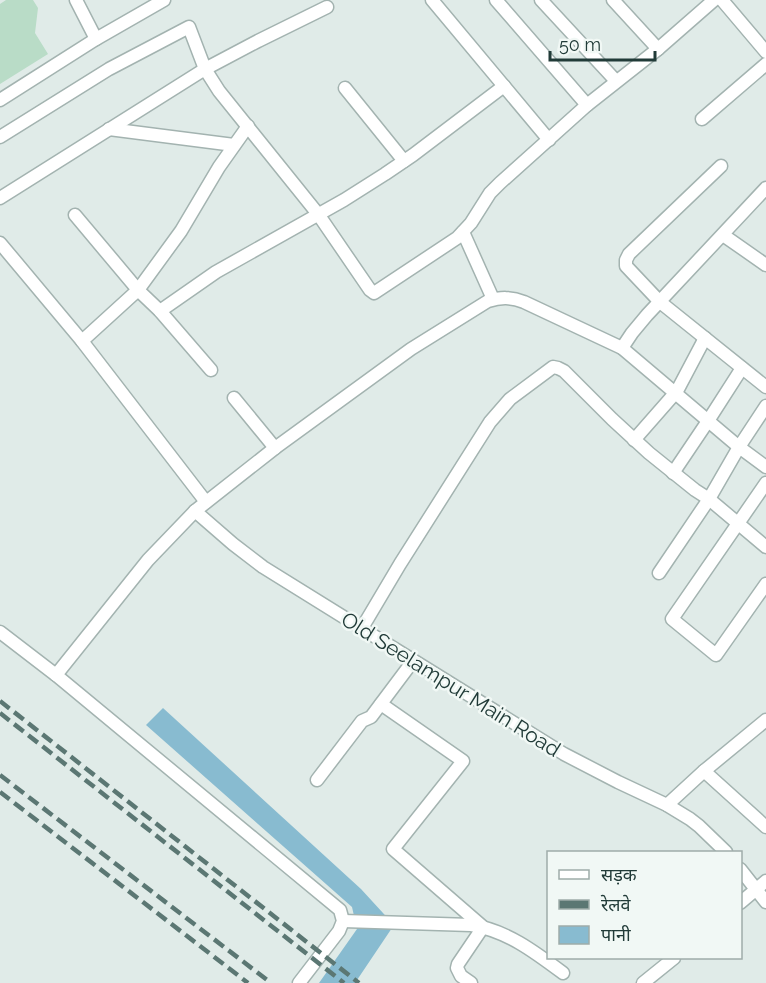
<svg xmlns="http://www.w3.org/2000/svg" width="766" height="983" viewBox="0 0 766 983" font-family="Raleway,'Noto Sans Devanagari',sans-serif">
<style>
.green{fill:#b9dcc7}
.water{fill:#88bbd0}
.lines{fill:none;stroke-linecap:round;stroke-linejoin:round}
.street-casing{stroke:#a3b3b0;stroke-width:15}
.street{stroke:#fff;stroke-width:12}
.rail{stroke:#5b7773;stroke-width:4.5;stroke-dasharray:12 6;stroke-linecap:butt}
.labels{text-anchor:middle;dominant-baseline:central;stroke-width:5;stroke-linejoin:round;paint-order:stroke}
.street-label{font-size:21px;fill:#213b38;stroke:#f1f8f5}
</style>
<rect width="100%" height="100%" fill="#e0ebe8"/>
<!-- green -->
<polygon class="green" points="6,0 33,0 38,8 35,33 48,54 0,84 0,4"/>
<!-- water -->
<polygon class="water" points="163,708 361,889 394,925 355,983 319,983 357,929 352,907 146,725"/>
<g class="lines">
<!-- street casing -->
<g class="street-casing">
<g id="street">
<polyline points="76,0 96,39"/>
<polyline points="432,0 549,140"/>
<polyline points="496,0 587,105"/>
<polyline points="541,0 616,81"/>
<polyline points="613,0 658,49"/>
<polyline points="722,0 766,52"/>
<polyline points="345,88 404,161"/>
<polyline points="0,100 96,39 164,0"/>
<polyline points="702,119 766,64"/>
<polyline points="109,129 234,145"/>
<polyline points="0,137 109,69 189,27 205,69 219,91 318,214 370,290 374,293 457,238 471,223 490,193 500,183 587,105 658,49 714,0"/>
<polyline points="721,166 629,254 626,260 626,266 660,302 766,387"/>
<polyline points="0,198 205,69 258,41 327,7"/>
<polyline points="75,215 138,290 160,311 211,370"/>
<polyline points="463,232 493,299"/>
<polyline points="723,235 766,265"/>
<polyline points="0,243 82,341 206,502"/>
<polyline points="160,311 216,272 344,200 385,174 413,155 504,86"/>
<polyline points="82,341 138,290 181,231 219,167 248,126"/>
<polyline points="622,348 632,333 647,315 766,188"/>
<polyline points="234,398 275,448"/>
<polyline points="634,440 677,391 705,338"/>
<polyline points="673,473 708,421 742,368"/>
<polyline points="766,483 672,619 716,655 766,584"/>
<polyline points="195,511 233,544 263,567 564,754 618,782 667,805 690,819 699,826 726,852"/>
<polyline points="659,573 709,499 739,447 766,406"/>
<polyline points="362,628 400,564 490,422 510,399 553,367 558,368 564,371 612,419 649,453 695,490 709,499 766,547"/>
<polyline points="0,632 56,675 340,910 343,921 339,931 299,983"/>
<path d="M56 675 148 560 195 511 275 448 411 349 488 301C501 297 511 297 524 302L622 348 739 447 766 467"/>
<polyline points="381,704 463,761 393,849 483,927 458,964 457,968 461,976 471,983"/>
<polyline points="704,771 766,827"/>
<polyline points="317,780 362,721 371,717 413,661"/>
<polyline points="667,805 704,771 766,720"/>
<polyline points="740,869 766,902"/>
<polyline points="740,903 766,881"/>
<path d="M343 921 471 925C506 930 535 952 563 973"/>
<polyline points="643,983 674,958"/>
</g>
</g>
<!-- street -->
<use href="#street" class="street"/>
<!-- rail -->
<g class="rail">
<polyline points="0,701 359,983"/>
<polyline points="0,713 344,983"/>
<polyline points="0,775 271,983"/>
<polyline points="0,792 248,983"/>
</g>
</g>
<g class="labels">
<!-- street labels -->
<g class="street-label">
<text transform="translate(451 684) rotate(32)">Old Seelampur Main Road</text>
</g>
</g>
<!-- legend -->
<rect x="547" y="851" width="195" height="108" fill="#f1f8f5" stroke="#9eaca9" stroke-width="1.5"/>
<rect x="559" y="870" width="30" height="9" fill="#ffffff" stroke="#9eaca9" stroke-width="1.5"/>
<text x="601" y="881" font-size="18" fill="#213b38">सड़क</text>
<rect x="559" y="900" width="30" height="9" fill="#5b7773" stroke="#9eaca9" stroke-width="1.5"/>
<text x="601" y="911" font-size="18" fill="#213b38">रेलवे</text>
<rect x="559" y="926" width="30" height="18" fill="#88bbd0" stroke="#9eaca9" stroke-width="1.5"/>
<text x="601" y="941" font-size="18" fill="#213b38">पानी</text>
<!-- scale -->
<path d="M550 51v9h105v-9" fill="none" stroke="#213b38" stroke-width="3"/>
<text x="559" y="51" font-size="18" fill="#213b38" stroke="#f1f8f5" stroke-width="4.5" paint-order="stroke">50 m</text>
</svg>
